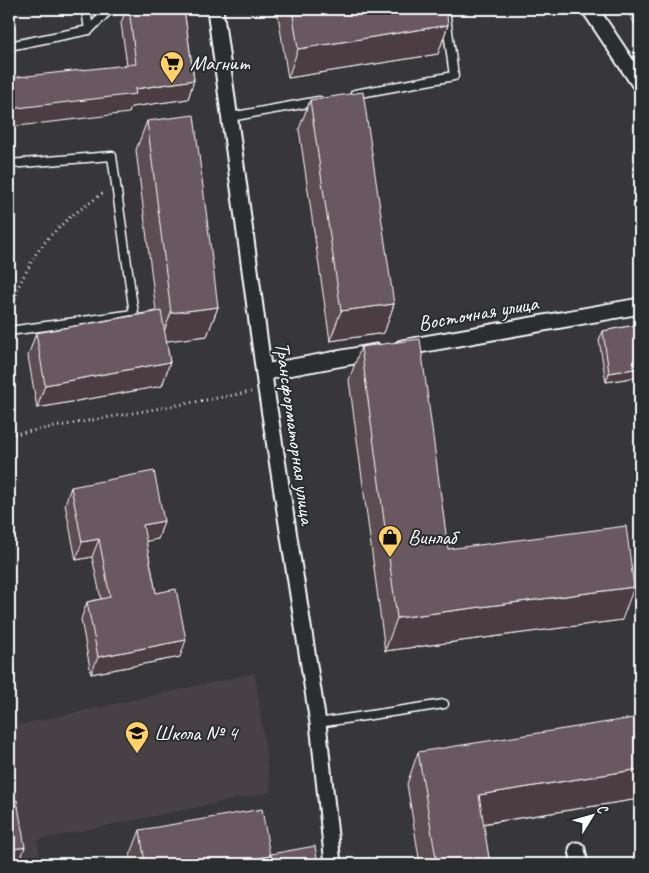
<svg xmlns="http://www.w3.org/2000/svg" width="649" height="873" viewBox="0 0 649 873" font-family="Caveat,sans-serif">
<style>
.built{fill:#474044}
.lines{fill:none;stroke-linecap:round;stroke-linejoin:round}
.service-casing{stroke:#fff;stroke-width:11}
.minor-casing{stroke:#fff;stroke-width:19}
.path{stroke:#fff;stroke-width:3;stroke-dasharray:1 4;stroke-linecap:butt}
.service{stroke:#2a2d2e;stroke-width:8}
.minor{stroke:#2a2d2e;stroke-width:15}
.wall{fill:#5c4d53;stroke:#fff}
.shaded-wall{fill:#4b3e43;stroke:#fff}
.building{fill:#6b5960;stroke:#fff}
.labels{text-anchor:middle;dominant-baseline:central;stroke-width:4;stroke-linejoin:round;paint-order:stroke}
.poi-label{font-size:21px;fill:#fff;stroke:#2a2d2e;text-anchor:start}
.street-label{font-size:21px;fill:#fff;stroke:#2a2d2e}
</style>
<rect width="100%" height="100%" fill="#373638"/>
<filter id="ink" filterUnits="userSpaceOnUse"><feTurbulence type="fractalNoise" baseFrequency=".02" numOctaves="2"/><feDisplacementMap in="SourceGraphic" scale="10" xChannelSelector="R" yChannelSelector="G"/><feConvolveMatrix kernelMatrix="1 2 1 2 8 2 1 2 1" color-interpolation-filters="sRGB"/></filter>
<g filter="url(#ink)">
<!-- built -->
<polygon class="built" points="255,673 271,792 38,840 41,864 9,864 9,677 18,725"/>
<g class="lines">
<!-- service casing -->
<g class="service-casing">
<g id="service">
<polyline points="86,9 89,30"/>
<polyline points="9,46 89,30 108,11 119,9"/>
<polyline points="355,94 454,76 445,9"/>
<polyline points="230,117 319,101"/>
<polyline points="9,164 112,156 134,314 9,331"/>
<polyline points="318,723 444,704"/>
</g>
</g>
<!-- minor casing -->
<g class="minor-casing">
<g id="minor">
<polyline points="215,9 266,389 318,723 333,864"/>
<polyline points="590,9 640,84"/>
<polyline points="402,348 640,306"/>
<polyline points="265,372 376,352"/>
<polyline points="577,850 580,864"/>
</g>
</g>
<!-- path -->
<g class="path">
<polyline points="10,319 18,287 35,255 49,237 71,216 105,192"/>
<polyline points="9,435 251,392"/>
</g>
<!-- service -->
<use href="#service" class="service"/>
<!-- minor -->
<use href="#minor" class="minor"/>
</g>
<!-- wall -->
<g class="wall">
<polygon points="126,9 184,9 194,80 188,99 131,107 129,113 127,65 121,23"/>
<polygon points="277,9 446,9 448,25 438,54 288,78"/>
<polygon points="625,9 640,9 640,31"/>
<polygon points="310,100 394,304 384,333 330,341 299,129"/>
<polygon points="147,121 218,307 207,336 166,341 170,362 162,386 37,408 28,356 36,333 156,311 136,150"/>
<polygon points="640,324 640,375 639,375 638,377 606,382 599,340 603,331"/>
<polygon points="361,347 448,549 622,620 385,651 349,380"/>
<polygon points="71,487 164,521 158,539 146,541 156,593 180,657 91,674 81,619 87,602 101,599 92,557 76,560 65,504"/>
<polygon points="418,752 639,799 483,824 490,864 420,864 407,784"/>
<polygon points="140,830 270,856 271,854 318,864 131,864 130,856"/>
</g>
<!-- shaded-wall -->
<g class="shaded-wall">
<polygon points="448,25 438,54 288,78 298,49"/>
<polygon points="194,80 188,99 131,107 129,113 9,127 9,109"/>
<polygon points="394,304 384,333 330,341 341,311"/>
<polygon points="218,307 207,336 160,342 171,313"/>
<polygon points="170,362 162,386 37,408 45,385"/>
<polygon points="640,368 640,375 639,375 638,377 606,382 609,373"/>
<polygon points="164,521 158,539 137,543 143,525"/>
<polygon points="99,539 92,557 76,560 82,542"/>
<polygon points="634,587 622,620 385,651 397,618"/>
<polygon points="186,640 180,657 91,674 98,657"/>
<polygon points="640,769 640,796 639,799 468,826 479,795"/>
<polygon points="25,847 20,861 9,862 9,850"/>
<polygon points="270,856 267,864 220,864"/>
</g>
<!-- building -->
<g class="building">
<polygon points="129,9 184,9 194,80 135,89 136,94 9,109 9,78 136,64"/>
<polygon points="292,9 446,9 448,25 298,49"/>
<polygon points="635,9 640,9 640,17"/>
<polygon points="363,92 394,304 341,311 310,100"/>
<polygon points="194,115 218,307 171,313 147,121"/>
<polygon points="161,311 170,362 45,385 36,333"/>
<polygon points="640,324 640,368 609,373 603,331"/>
<polygon points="420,339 448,549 626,526 634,587 397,618 361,347"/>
<polygon points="154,471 164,521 143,525 156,593 176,589 186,640 98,657 87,602 110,597 99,539 82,542 71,487"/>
<polygon points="640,717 640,769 479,795 490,864 437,864 418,752"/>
<polygon points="17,800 25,847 9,850 9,802"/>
<polygon points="262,809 270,856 220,864 145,864 140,830"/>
<polygon points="315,846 318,864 273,864 271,854"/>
</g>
</g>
<!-- icons -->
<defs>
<g id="supermarket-pin" transform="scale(1.25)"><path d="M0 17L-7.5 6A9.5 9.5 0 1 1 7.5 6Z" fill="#ffd166" stroke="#2a2d2e"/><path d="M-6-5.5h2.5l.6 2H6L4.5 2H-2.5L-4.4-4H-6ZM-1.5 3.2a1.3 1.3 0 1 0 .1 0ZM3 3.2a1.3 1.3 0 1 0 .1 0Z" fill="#111"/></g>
<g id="shop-pin" transform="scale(1.25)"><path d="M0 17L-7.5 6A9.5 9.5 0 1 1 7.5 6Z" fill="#ffd166" stroke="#2a2d2e"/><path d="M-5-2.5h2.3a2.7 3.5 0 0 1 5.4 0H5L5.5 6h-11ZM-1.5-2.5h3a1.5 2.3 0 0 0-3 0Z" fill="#111"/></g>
<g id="school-pin" transform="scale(1.25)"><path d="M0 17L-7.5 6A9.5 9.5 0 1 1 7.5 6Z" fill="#ffd166" stroke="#2a2d2e"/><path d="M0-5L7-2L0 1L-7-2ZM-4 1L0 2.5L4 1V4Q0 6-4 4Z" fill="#111"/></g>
</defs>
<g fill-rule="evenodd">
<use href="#supermarket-pin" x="172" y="63"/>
<use href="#shop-pin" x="390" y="537"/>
<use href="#school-pin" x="137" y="733"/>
</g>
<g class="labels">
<!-- poi labels -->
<g class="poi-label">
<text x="190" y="63">Магнит</text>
<text x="408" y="537">Винлаб</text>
<text x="154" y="733">Школа № 4</text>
</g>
<!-- street labels -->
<g class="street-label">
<text transform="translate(478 313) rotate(-10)">Восточная улица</text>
<text transform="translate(295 433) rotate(82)">Трансформаторная улица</text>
</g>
</g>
<!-- margin -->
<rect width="649" height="873" fill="none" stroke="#2a2d2e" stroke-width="30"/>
<rect x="15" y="15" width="619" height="843" fill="none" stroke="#fff" stroke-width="2" filter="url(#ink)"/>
<!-- north arrow -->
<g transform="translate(592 816) rotate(53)" stroke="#2a2d2e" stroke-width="4" paint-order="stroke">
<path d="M0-4L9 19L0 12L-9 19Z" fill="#ffffff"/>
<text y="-8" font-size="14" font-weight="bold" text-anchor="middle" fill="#ffffff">С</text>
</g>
</svg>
